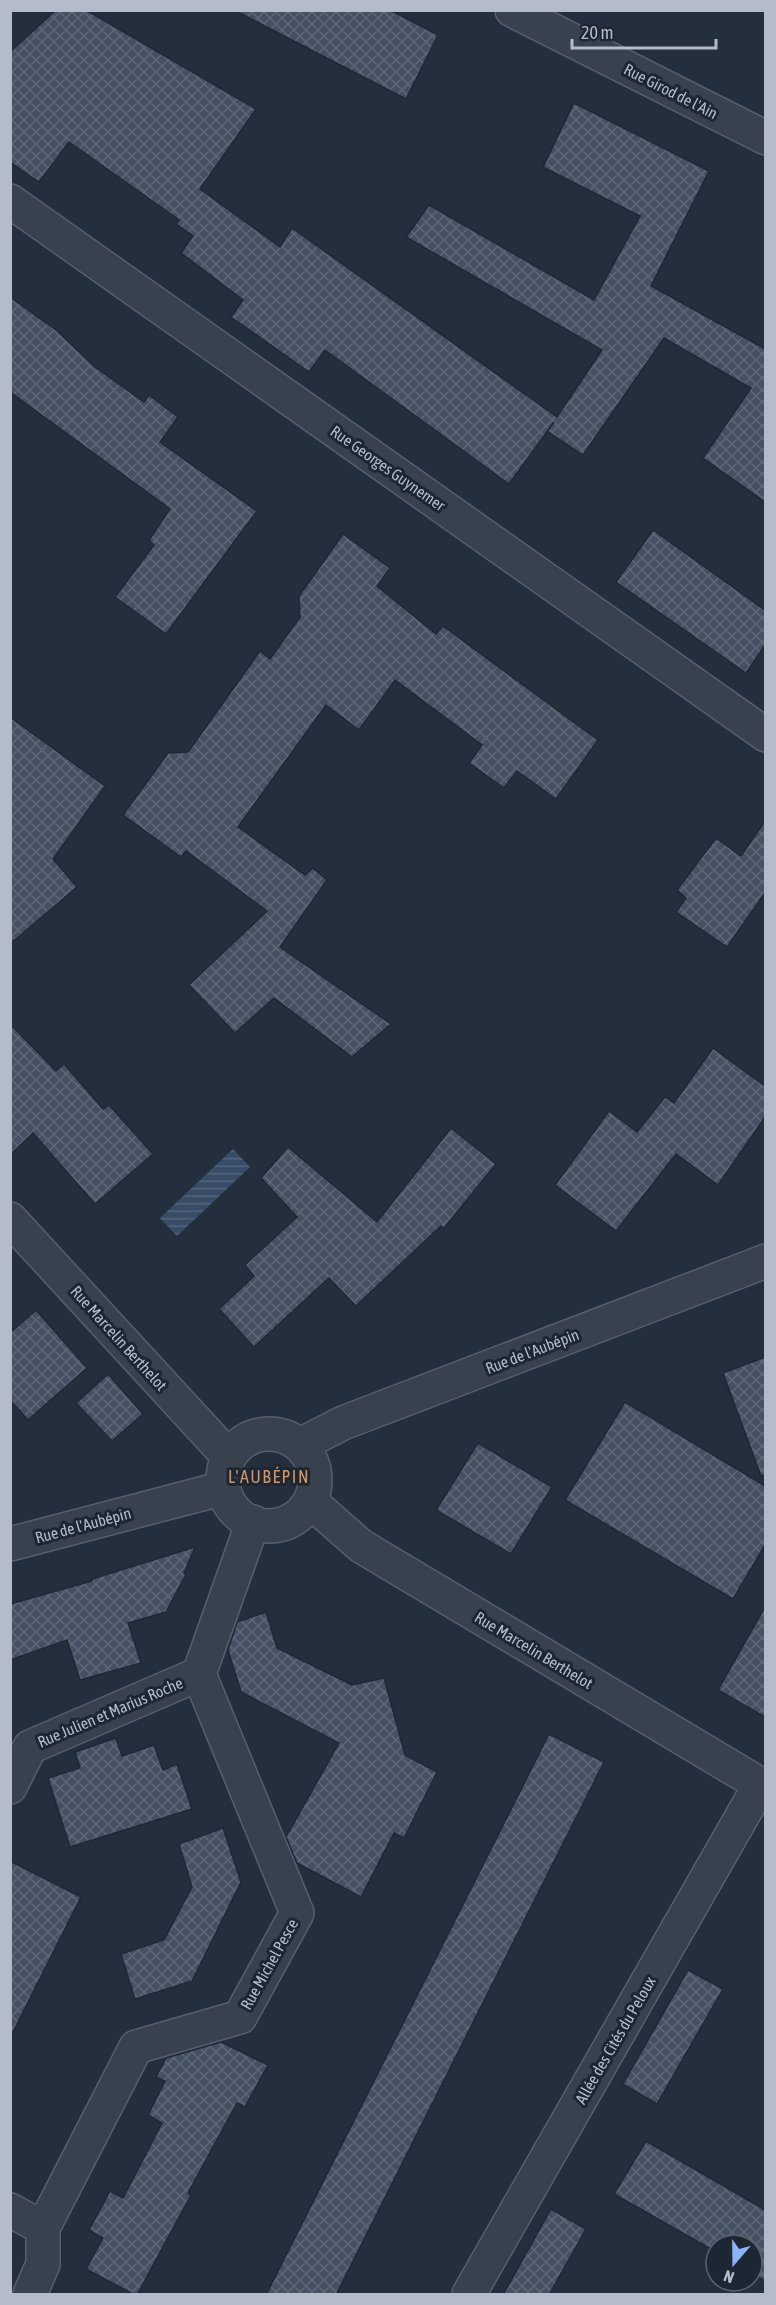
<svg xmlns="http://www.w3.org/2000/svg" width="776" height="2305" viewBox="0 0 776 2305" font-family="'Asap Condensed',sans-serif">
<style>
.water{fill:url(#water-rules)}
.building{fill:url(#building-cross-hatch);stroke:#1f2835;stroke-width:1.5}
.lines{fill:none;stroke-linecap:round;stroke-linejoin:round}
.minor-casing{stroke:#565f6c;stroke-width:36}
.minor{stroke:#38414e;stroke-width:33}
.labels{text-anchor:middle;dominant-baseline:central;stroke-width:6;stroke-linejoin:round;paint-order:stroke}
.street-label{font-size:16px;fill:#b4bcc9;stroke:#1d2633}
.neighbourhood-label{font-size:18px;letter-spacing:1.5px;fill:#d59563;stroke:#1d2633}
</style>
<defs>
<pattern id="water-rules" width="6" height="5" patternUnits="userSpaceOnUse" patternTransform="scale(1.5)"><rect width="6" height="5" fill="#394c67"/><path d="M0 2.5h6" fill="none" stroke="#53647b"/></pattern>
<pattern id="building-cross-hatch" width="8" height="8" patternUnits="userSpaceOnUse" patternTransform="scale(1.5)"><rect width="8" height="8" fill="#455162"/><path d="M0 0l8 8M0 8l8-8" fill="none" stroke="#5d6877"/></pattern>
</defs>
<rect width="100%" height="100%" fill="#242f3e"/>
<!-- water -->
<polygon class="water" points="233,1149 250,1167 177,1236 160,1218"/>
<!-- building -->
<g class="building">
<polygon points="56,10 86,10 256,109 200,189 280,247 292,228 557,417 602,350 406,237 429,205 594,300 640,216 543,167 574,103 709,171 651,286 765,349 765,502 703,458 751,388 664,338 583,455 547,431 554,422 509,484 325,350 309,372 231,317 243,300 181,253 193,236 176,224 179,220 69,142 39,182 10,162 10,52"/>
<polygon points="234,10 390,10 438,35 406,99"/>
<polygon points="10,297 56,330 95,367 144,402 149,395 178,417 160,442 257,511 166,634 115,597 154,545 149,540 170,509 10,392"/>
<polygon points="653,530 765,610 765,645 746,673 616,582"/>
<polygon points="343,534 390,568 377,586 436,634 443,626 598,740 556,799 517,771 504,788 469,763 482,745 395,680 359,730 326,705 238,827 305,875 313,868 327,880 280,947 391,1024 352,1057 274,998 235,1033 189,985 267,911 186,851 181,857 123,815 168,753 188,752 260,651 270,659 300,617 299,596"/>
<polygon points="10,717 105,786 53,859 77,887 10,944"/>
<polygon points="765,821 765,893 727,947 676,912 686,898 677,890 716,838 741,856"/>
<polygon points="10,1024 56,1071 64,1064 103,1109 109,1105 153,1154 95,1204 33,1133 10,1155"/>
<polygon points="713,1048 765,1086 765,1117 718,1185 676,1154 616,1231 555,1185 609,1111 637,1132 665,1097 674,1103"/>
<polygon points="451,1128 496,1164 444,1228 441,1226 356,1306 329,1278 254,1347 219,1309 254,1276 245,1265 297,1217 261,1178 288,1147 377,1222"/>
<polygon points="36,1310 87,1368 28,1420 10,1400 10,1333"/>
<polygon points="765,1357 765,1475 761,1476 723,1373"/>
<polygon points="108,1374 143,1414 112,1441 76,1403"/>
<polygon points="625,1402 765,1486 765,1545 733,1599 565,1500"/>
<polygon points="478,1443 552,1487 511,1554 436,1510"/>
<polygon points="195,1547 184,1573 186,1574 166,1612 128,1623 141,1663 80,1680 67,1640 10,1660 10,1604 92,1581 92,1579"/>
<polygon points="765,1607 765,1717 718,1690"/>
<polygon points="266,1612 277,1648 352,1685 384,1678 405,1755 437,1772 404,1838 394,1833 361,1897 297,1863 286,1837 339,1743 241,1692 228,1650 237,1622"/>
<polygon points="549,1734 604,1762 336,2295 266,2295"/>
<polygon points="116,1738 122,1756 154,1745 163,1770 177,1764 192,1809 70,1847 48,1778 80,1768 75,1752"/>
<polygon points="223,1828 241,1882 192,1981 135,1999 121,1954 164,1940 192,1887 179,1844"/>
<polygon points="10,1861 81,1897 10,2038"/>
<polygon points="688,1970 723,1989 657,2104 623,2084"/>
<polygon points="221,2042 268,2065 245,2107 237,2103 188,2193 191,2195 137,2295 135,2295 86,2269 103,2238 89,2230 110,2191 123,2198 162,2123 148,2115 165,2081 156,2077 166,2058"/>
<polygon points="646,2141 765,2210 765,2281 752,2273 752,2245 716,2245 716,2252 614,2194"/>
<polygon points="551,2209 586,2229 549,2295 503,2295"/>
</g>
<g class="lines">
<!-- minor casing -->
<g class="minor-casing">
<g id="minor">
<polyline points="512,10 766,138"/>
<polyline points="10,201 766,735"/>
<polyline points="10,1219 229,1457"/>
<circle cx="269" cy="1480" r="46"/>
<polyline points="300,1445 343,1423 766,1261"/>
<polyline points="310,1501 361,1546 766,1788"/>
<polyline points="10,1544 224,1488"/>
<polyline points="10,1787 30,1747 199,1674"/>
<polyline points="10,2210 43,2228"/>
<polyline points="30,2294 43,2264 43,2228 136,2047 240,2017 297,1913 199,1674 253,1522"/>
<polyline points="469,2294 760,1785"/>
</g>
</g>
<!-- minor -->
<use href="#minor" class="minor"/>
</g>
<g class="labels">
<!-- street labels -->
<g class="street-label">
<text transform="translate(671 91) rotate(27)">Rue Girod de l'Ain</text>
<text transform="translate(388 468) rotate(35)">Rue Georges Guynemer</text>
<text transform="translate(119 1338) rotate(48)">Rue Marcelin Berthelot</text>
<text transform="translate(532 1351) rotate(-21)">Rue de l'Aubépin</text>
<text transform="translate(83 1525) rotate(-15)">Rue de l'Aubépin</text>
<text transform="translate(534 1650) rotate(31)">Rue Marcelin Berthelot</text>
<text transform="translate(110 1712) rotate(-23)">Rue Julien et Marius Roche</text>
<text transform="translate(269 1964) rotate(-61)">Rue Michel Pesce</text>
<text transform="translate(615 2040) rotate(-60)">Allée des Cités du Peloux</text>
</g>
<!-- neighbourhood labels -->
<g class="neighbourhood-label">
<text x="269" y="1476">L'AUBÉPIN</text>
</g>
</g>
<!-- border -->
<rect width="776" height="2305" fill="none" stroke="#b4bcc9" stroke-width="24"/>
<!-- north arrow -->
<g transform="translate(734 2263) rotate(200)"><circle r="28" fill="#1d2633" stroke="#59626f" stroke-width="1.5"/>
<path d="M0-4.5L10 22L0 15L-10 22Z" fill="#8ab4f8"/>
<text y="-9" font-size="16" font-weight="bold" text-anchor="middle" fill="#b4bcc9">N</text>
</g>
<!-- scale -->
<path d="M572 39v9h144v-9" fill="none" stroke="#b4bcc9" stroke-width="3"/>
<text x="581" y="39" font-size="18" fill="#b4bcc9" stroke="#1d2633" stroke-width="4.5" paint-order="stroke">20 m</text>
</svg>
